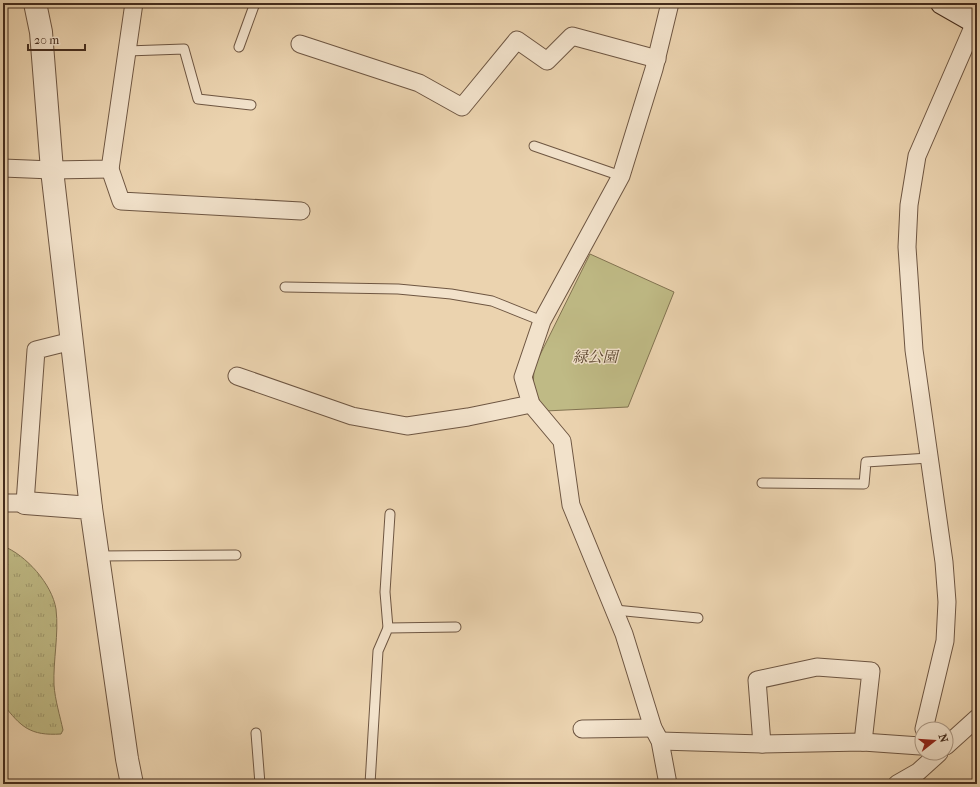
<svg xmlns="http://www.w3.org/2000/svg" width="980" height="787" viewBox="0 0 980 787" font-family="'IM FELL French Canon','Noto Serif JP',serif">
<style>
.grass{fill:url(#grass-tufts);stroke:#827351}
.green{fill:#bfba85;stroke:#827351}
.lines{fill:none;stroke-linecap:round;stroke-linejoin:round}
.service-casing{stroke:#6e5642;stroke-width:11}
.minor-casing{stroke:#6e5642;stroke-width:19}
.tertiary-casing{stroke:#6e5642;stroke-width:24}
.secondary-casing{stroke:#442c1d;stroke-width:24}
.service{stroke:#f2e2cb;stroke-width:9}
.minor{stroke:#f2e2cb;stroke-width:17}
.tertiary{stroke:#f2e2cb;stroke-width:22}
.secondary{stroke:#f2e2cb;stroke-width:22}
.labels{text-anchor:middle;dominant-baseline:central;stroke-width:3;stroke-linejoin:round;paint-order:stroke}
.park-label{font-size:15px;font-style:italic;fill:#5d4832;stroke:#f2e2cb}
</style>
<defs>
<pattern id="grass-tufts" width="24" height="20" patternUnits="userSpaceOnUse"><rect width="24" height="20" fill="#bfba85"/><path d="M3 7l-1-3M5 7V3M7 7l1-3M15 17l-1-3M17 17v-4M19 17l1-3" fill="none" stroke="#9d976c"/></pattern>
</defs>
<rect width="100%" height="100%" fill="#ebd3af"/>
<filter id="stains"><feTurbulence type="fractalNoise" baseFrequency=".005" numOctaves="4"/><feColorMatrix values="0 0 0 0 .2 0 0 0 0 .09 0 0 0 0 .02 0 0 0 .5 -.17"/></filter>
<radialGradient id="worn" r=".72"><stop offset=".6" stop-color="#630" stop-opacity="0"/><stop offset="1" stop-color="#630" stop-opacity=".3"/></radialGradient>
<!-- grass -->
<path class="grass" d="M3 546C26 555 52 584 56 609 59 634 53 660 54 685 55 700 60 716 63 730L61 734C30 736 21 727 3 704Z"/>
<!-- green -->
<polygon class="green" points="590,254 674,292 628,407 545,411 533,392 534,367"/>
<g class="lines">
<!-- service casing -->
<g class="service-casing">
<g id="service">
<polyline points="239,47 255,3"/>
<polyline points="127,51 184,49 198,99 251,105"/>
<polyline points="534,146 621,176"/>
<polyline points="285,287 398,289 451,294 492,301 542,321"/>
<polyline points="762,483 864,484 866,462 929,458"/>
<polyline points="98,556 236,555"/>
<polyline points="615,610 698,618"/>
<polyline points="388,628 385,592 390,514"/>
<polyline points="256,733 260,784"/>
<polyline points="370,784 378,651 388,628 456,627"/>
</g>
</g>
<!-- minor casing -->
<g class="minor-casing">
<g id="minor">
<polyline points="300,44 419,83 462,107 517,40 547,61 572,36 657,59"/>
<polyline points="3,168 52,170 110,169 134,3"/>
<polyline points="110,169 121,201 301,211"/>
<polyline points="237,376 352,416 407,426 468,417 531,404"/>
<polyline points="3,503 25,503 36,350 72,341"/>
<polyline points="582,729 653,728"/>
<polyline points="924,729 945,641 947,602 944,562 914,350 907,247 909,205 917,156 977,18"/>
<polyline points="660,741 762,744 863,742 920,746"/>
<polyline points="762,744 757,680 817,667 871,671 863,742"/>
<polyline points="946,746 977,718"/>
<polyline points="668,784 660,741 653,728 624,634 571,505 562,441 531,404 523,377 542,321 621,176 654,69 670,3"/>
<polyline points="897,784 918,772 939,753"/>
</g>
</g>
<!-- tertiary casing -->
<g class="tertiary-casing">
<g id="tertiary">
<polyline points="35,3 41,32 52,170 91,508"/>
<polyline points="25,503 91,508 127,759 132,784"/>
</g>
</g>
<!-- secondary casing -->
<g class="secondary-casing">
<polyline id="secondary" points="942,3 977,23"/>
</g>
<!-- service -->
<use href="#service" class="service"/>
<!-- minor -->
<use href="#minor" class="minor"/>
<!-- tertiary -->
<use href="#tertiary" class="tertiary"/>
<!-- secondary -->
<use href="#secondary" class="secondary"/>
</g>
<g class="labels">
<!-- park labels -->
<g class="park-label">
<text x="595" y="357">緑公園</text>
</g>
</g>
<!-- margin -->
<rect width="980" height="787" fill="none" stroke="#ebd3af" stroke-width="16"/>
<rect x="4" y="4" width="972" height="779" fill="none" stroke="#442c1d" stroke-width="2"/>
<rect x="8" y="8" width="964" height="771" fill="none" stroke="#442c1d"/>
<!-- north arrow -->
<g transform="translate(934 741) rotate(73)"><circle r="19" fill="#f2e2cb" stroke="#ac9985"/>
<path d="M0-3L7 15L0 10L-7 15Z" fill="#8f2418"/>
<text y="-6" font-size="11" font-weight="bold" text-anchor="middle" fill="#442c1d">N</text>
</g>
<!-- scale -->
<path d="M28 44v6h57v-6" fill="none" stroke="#442c1d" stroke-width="2"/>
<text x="34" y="44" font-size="12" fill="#442c1d" stroke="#f2e2cb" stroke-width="3" paint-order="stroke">20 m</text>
<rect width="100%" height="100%" filter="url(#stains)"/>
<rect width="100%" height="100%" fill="url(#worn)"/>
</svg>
